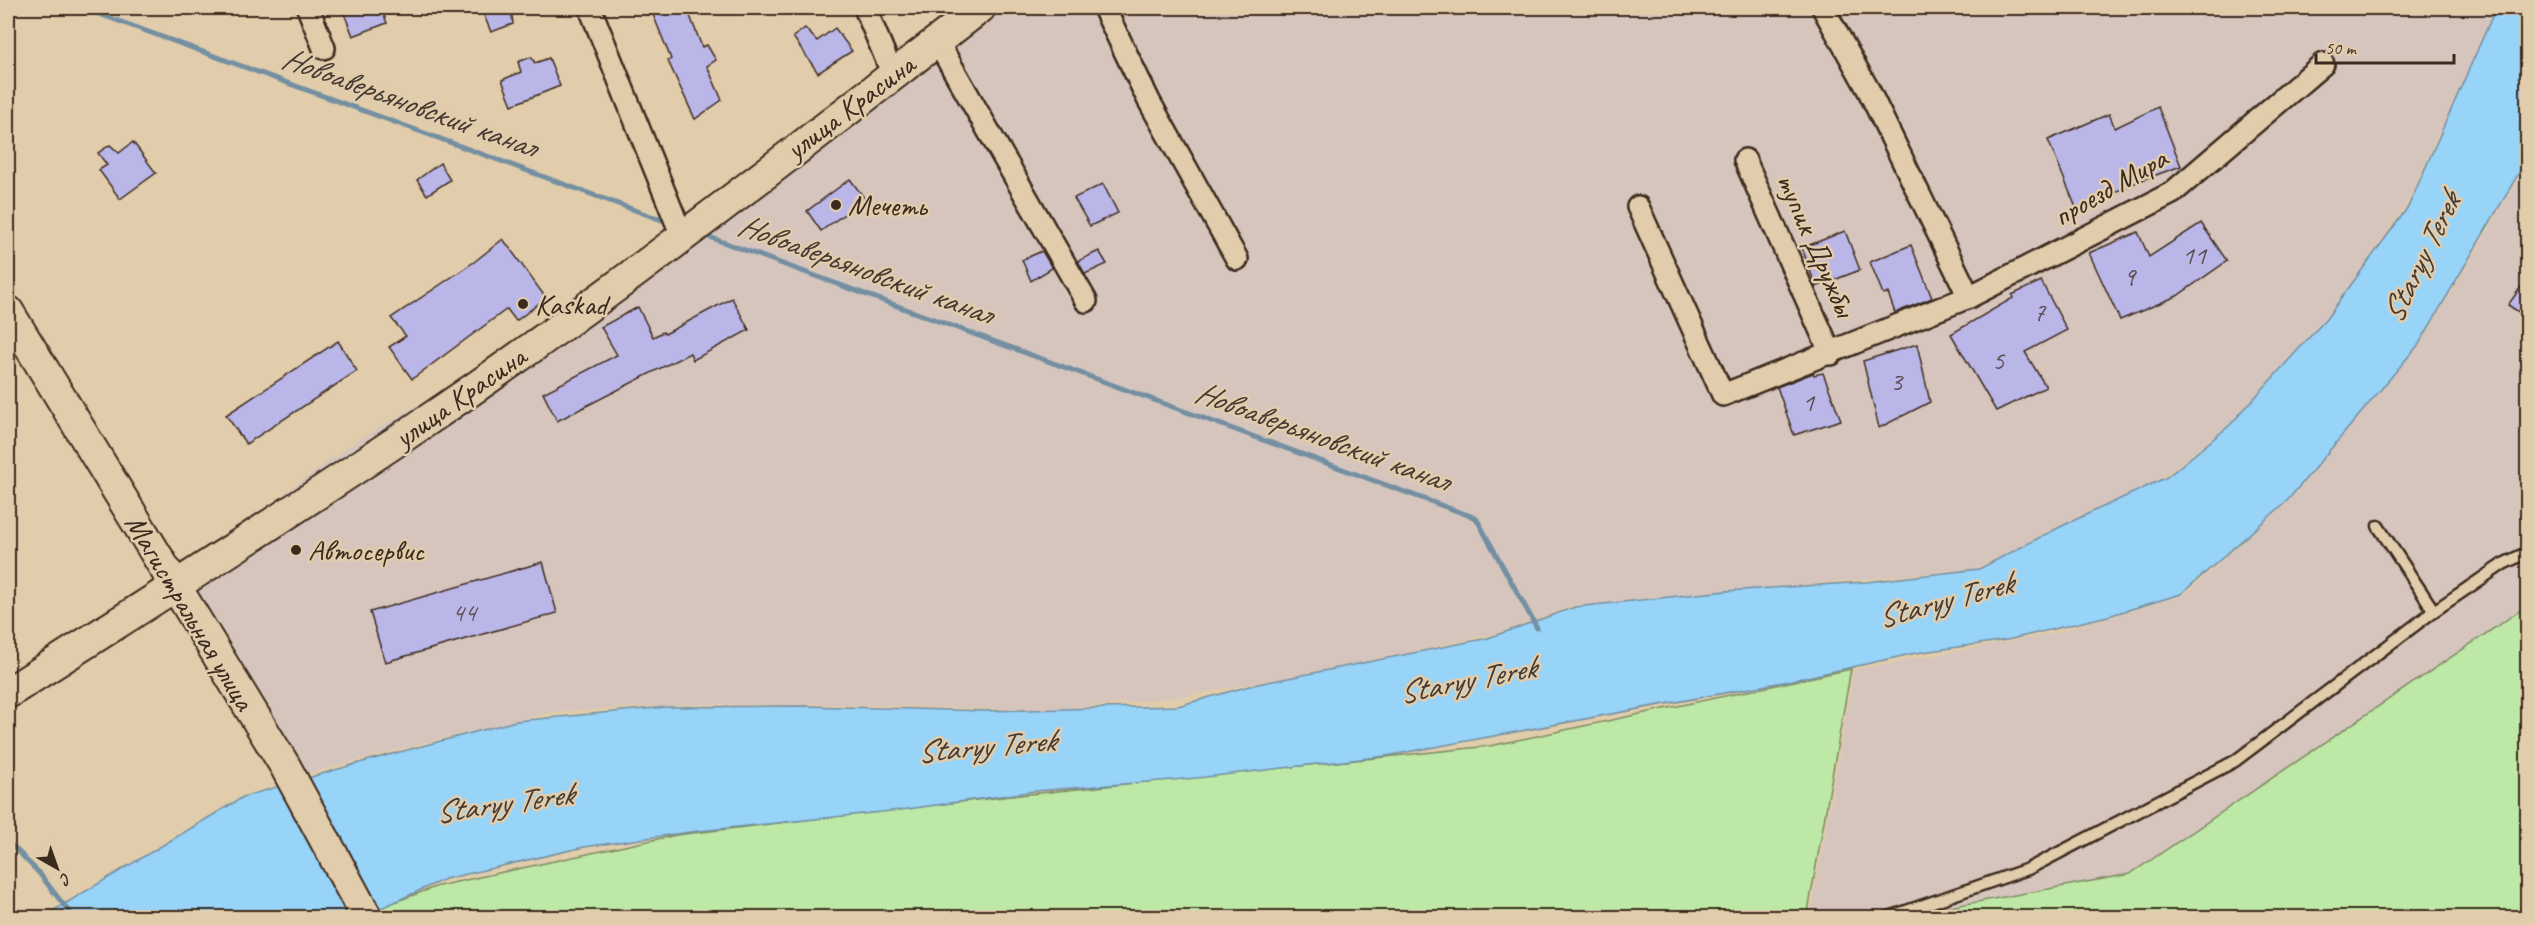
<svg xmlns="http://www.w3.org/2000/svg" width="2535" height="925" viewBox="0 0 2535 925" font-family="Caveat,sans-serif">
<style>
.built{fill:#d5c5bd}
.green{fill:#bee8a5;stroke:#7c8962;stroke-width:1.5}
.water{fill:#98d3f8;stroke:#738fa1;stroke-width:1.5}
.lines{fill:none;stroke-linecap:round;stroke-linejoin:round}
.stream{stroke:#738fa1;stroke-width:5}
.building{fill:#bab6e8;stroke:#3b2a1e;stroke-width:1.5}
.lane-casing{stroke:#3b2a1e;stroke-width:15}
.street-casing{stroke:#3b2a1e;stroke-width:26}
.secondary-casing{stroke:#3b2a1e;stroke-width:34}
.lane{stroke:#e1ccab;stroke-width:10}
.street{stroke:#e1ccab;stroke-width:21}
.secondary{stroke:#e1ccab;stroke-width:30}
.poi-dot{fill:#3b2a1e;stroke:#e1ccab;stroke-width:2}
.labels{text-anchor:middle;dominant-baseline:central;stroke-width:5;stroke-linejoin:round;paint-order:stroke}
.number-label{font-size:27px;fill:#5b4d50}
.street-label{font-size:30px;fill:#3b2a1e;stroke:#e1ccab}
.poi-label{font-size:30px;fill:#3b2a1e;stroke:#e1ccab;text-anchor:start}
.water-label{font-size:32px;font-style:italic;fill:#443b34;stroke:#e1ccab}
</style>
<rect width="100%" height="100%" fill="#e1ccab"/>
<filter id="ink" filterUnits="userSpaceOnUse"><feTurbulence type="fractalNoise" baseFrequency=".0167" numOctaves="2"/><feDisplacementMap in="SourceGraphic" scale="12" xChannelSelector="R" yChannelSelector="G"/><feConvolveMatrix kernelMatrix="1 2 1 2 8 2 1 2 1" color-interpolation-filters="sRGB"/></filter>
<g filter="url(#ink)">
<!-- built -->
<g class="built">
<polygon points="989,8 2498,8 2406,204 2330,315 2233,423 2160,479 1975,569 1572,606 1500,632 1325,671 1177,697 1046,711 874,705 697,704 552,712 403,748 282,781 164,582 358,440 581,311"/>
<polygon points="2527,165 2527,606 2127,876 1891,917 1810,918 1854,670 2051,634 2186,594 2287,501 2429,330"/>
</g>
<!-- green -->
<g class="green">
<polygon points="2527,606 2527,917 1889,918 2130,874"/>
<polygon points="1851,669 1807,917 351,918 438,886 676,835 1020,795 1490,746"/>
</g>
<!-- water -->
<polygon class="water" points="2496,8 2527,8 2527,159 2419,344 2287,501 2181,594 2108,616 2007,640 1916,653 1789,681 1386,756 1197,778 1035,791 901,810 690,832 584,847 445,879 361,917 41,918 243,797 366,761 516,721 667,707 805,706 987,711 1178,706 1253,685 1488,638 1575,607 1726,591 1866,582 1979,569 2062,526 2167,477 2230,425 2326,319 2408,207"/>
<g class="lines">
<!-- stream -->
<g class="stream">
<polyline points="83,8 670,223"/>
<polyline points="701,234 1476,518 1537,628"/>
<polyline points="8,841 39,873 74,918"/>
</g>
</g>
<!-- building -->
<g class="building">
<polygon points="342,8 381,8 387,23 353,36"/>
<polygon points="481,8 511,8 513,24 491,32"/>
<polygon points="666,8 687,8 702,47 707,45 716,60 707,66 722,100 695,119 668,61 671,59 652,12"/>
<polygon points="805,28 817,41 835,28 852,51 818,73 793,37"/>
<polygon points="531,57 535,63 549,58 560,86 512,105 502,80 521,72 518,62"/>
<polygon points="2158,107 2181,166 2139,181 2077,210 2048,140 2109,114 2115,128"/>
<polygon points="133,142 156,173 120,199 99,170 107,165 98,153 110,145 119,153"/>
<polygon points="440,163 450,180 427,195 417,180"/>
<polygon points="850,179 865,199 821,231 807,211"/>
<polygon points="1103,184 1118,213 1090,226 1074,198"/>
<polygon points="2201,223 2227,261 2177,296 2120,320 2089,253 2138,232 2149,257"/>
<polygon points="1845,231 1860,270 1816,287 1802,248"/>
<polygon points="503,239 546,298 516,321 507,309 412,379 389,347 406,336 391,318 474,262"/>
<polygon points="1911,245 1932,298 1895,313 1888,293 1883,294 1870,262"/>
<polygon points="1042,251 1052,268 1031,281 1022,260"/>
<polygon points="1099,251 1107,264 1085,274 1078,261"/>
<polygon points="2528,277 2528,318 2508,305"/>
<polygon points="2041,281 2067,330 2025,352 2046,387 1996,411 1951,334 2013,298 2012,295"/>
<polygon points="732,298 749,330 693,360 690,353 557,421 543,393 617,355 601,327 638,307 653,337 663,332 665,334"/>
<polygon points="338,341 357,371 246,444 226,415"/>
<polygon points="1917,344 1930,402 1879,428 1863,361"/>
<polygon points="1813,373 1814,375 1823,373 1841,420 1794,435 1777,387"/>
<polygon points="543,562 557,613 385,662 370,612"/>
</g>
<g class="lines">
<!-- lane casing -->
<g class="lane-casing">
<g id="lane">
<polyline points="2378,526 2434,611"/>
<polyline points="1886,918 2028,869 2235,761 2434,611 2503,564 2528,552"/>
</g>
</g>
<!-- street casing -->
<g class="street-casing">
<g id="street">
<polyline points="308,8 324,48"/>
<polyline points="590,8 682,236"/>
<polyline points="865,8 893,75"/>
<polyline points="1104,8 1149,101 1237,259"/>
<polyline points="1823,8 1869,91 1969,297"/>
<polyline points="937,41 1086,301"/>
<polyline points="1745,160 1831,354"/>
<polyline points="1638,207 1723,395 1969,297 2172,193 2323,64"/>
</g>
</g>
<!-- secondary casing -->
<g class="secondary-casing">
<g id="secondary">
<polyline points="8,311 285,766 367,918"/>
<path d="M8 693C145 605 284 518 419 426 612 296 796 150 980 8"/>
</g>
</g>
<!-- lane -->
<use href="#lane" class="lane"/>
<!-- street -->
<use href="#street" class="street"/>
<!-- secondary -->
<use href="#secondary" class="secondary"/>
</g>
</g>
<!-- markers -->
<g class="poi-dot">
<circle cx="836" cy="205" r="6"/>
<circle cx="523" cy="304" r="6"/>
<circle cx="296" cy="550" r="6"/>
</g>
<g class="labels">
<!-- number labels -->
<g class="number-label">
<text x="2194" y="255">11</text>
<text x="2129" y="276">9</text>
<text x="2039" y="312">7</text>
<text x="1998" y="360">5</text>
<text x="1896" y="381">3</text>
<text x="1808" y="402">1</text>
<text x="464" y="612">44</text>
</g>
<!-- street labels -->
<g class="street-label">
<text transform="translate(850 107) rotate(-37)">улица Красина</text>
<text transform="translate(2110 187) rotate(-30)">проезд Мира</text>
<text transform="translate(1816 245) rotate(66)">тупик Дружбы</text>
<text transform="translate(460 397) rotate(-35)">улица Красина</text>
<text transform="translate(190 612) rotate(59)">Магистральная улица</text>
</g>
<!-- poi labels -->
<g class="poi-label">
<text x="848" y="205">Мечеть</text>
<text x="535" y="304">Kaskad</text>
<text x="308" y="550">Автосервис</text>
</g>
<!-- water labels -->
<g class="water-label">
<text transform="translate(409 102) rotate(20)">Новоаверьяновский канал</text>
<text transform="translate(2421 258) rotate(-64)">Staryy Terek</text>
<text transform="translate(865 269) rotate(20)">Новоаверьяновский канал</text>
<text transform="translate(1322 436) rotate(20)">Новоаверьяновский канал</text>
<text transform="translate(1945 600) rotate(-15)">Staryy Terek</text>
<text transform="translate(1467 680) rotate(-11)">Staryy Terek</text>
<text transform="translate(986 746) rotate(-5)">Staryy Terek</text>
<text transform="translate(504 803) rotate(-8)">Staryy Terek</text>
</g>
</g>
<!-- margin -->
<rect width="2535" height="925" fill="none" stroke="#e1ccab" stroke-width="30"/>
<rect x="15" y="15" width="2505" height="895" fill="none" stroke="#3b2a1e" stroke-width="2" filter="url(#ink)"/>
<!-- north arrow -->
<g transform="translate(57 868) rotate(140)" stroke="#e1ccab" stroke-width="4.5" paint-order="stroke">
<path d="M0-4.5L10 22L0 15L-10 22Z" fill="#3b2a1e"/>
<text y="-9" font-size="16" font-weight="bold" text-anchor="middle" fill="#3b2a1e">С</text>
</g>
<!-- scale -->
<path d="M2316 54v9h138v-9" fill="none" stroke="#3b2a1e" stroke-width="3"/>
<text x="2325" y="54" font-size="18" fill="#3b2a1e" stroke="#e1ccab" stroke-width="4.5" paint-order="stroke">50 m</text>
</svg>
